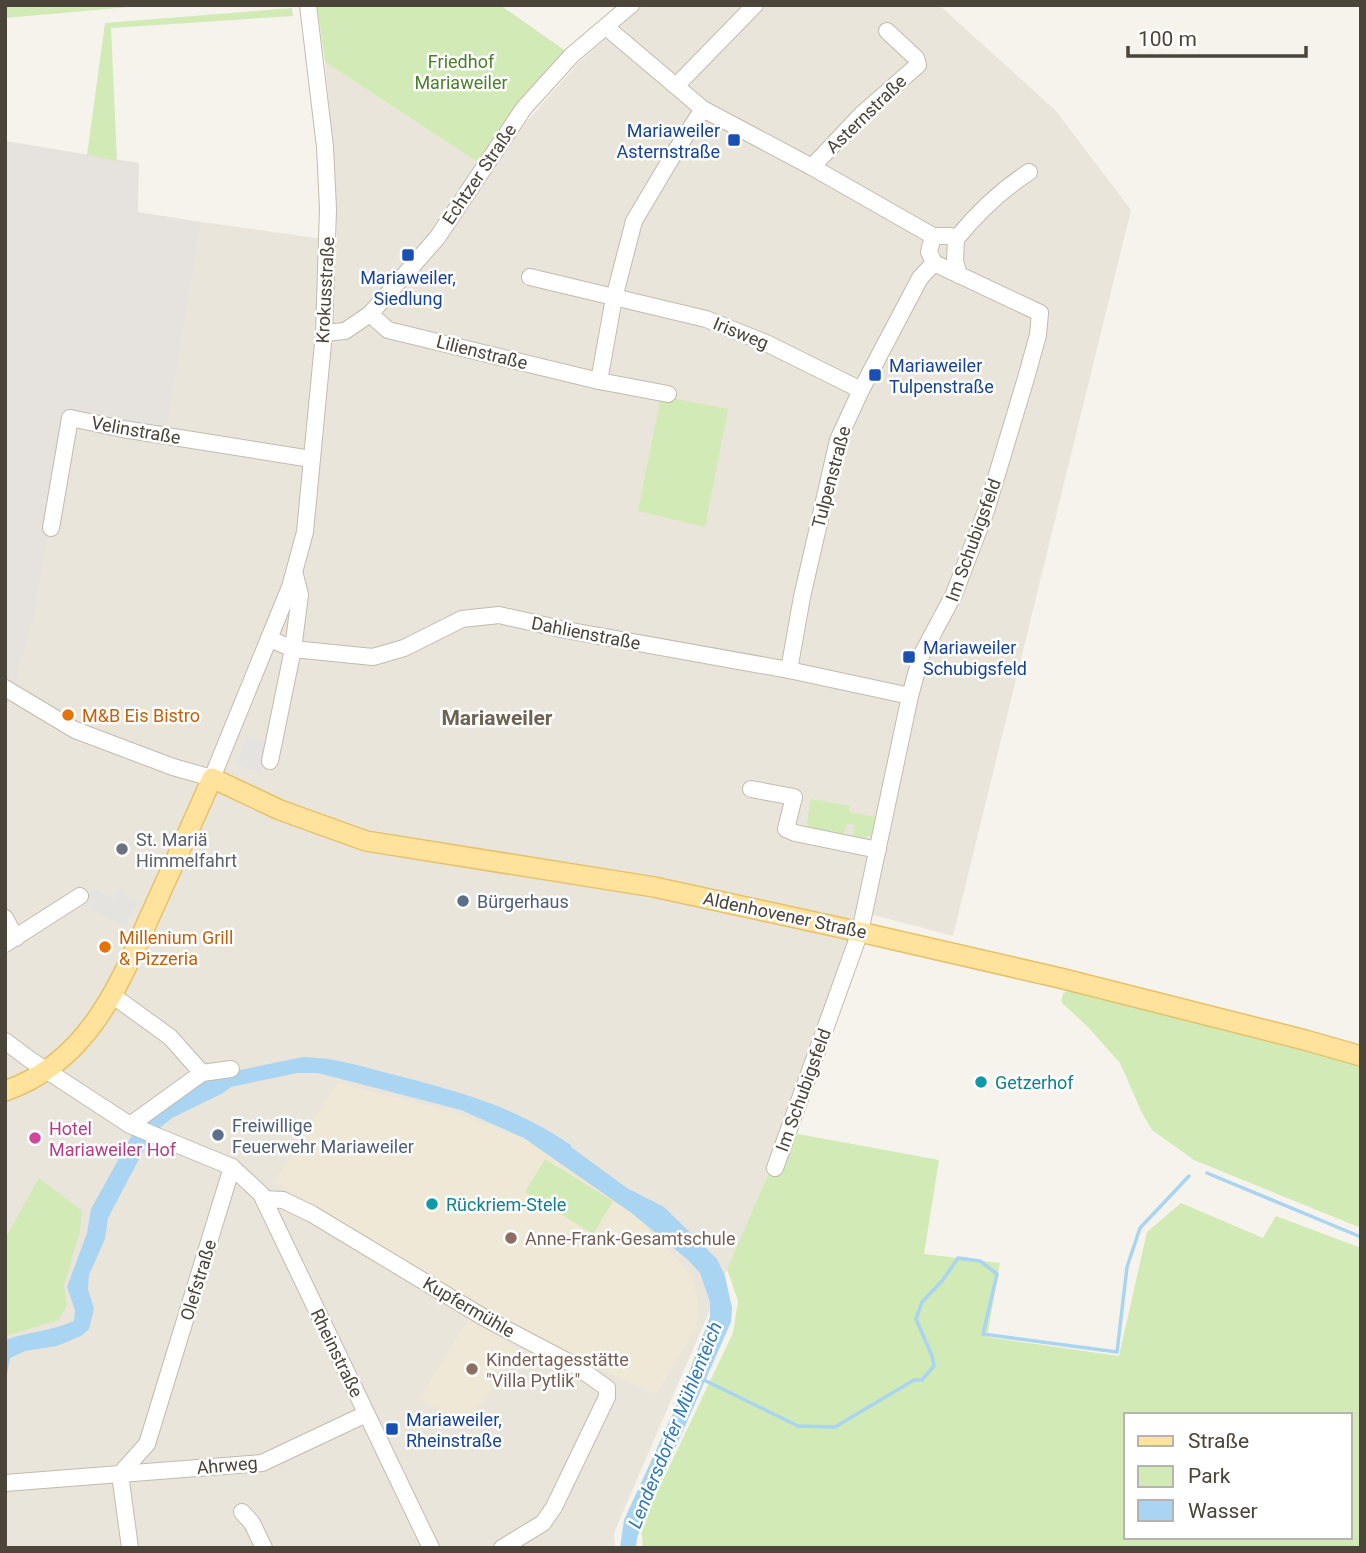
<svg xmlns="http://www.w3.org/2000/svg" width="1366" height="1553" viewBox="0 0 1366 1553" font-family="Roboto,sans-serif">
<style>
.residential{fill:#eae5da}
.industrial{fill:#e6e2dd}
.education{fill:#efe8d6}
.green{fill:#d2eab5;fill-rule:evenodd}
.parking{fill:#e5e3e0}
.water{fill:#a9d4f2}
.lines{fill:none;stroke-linecap:round;stroke-linejoin:round}
.stream{stroke:#a9d4f2;stroke-width:3.5}
.minor-casing{stroke:#c2bbae;stroke-width:18}
.major-casing{stroke:#e6c16a;stroke-width:22}
.minor{stroke:#fff;stroke-width:16}
.major{stroke:#ffe39c;stroke-width:19}
.transit-dot{fill:#1a4fb4;stroke:#fff;stroke-width:2.5}
.food-dot{fill:#e8710a;stroke:#fff;stroke-width:2.5}
.worship-dot{fill:#6b7280;stroke:#fff;stroke-width:2.5}
.service-dot{fill:#5c6f8a;stroke:#fff;stroke-width:2.5}
.culture-dot{fill:#0f9aa8;stroke:#fff;stroke-width:2.5}
.hotel-dot{fill:#d1479c;stroke:#fff;stroke-width:2.5}
.education-dot{fill:#8d6e63;stroke:#fff;stroke-width:2.5}
.labels{text-anchor:middle;dominant-baseline:central;stroke-width:5;stroke-linejoin:round;paint-order:stroke}
.park-label{font-size:18px;fill:#4a7f2a;stroke:#fff}
.street-label{font-size:18px;fill:#4b4439;stroke:#fff}
.transit-label{font-size:18px;fill:#164399;stroke:#fff;text-anchor:start}
.food-label{font-size:18px;fill:#c56008;stroke:#fff;text-anchor:start}
.worship-label{font-size:18px;fill:#5b616d;stroke:#fff;text-anchor:start}
.service-label{font-size:18px;fill:#4e5e75;stroke:#fff;text-anchor:start}
.culture-label{font-size:18px;fill:#0d838f;stroke:#fff;text-anchor:start}
.hotel-label{font-size:18px;fill:#b23c85;stroke:#fff;text-anchor:start}
.education-label{font-size:18px;fill:#785e54;stroke:#fff;text-anchor:start}
.water-label{font-size:19px;font-style:italic;fill:#2e7ab2;stroke:#fff}
.quarter-label{font-size:21px;font-weight:bold;fill:#6e6250;stroke:#fff}
</style>
<rect width="100%" height="100%" fill="#f6f3ec"/>
<!-- residential -->
<polygon class="residential" points="643,5 939,5 1056,111 1131,210 953,936 862,912 767,1177 614,1533 615,1548 5,1548 5,693 15,687 35,616 69,414 167,431 202,222 337,241 333,148 325,62 479,163 513,137 578,63"/>
<!-- industrial -->
<polygon class="industrial" points="5,141 139,163 138,212 202,222 167,432 69,415 35,616 15,687 5,682"/>
<!-- education -->
<g class="education">
<polygon points="338,1083 455,1113 523,1138 633,1214 680,1262 691,1277 698,1302 696,1328 656,1394 549,1346 452,1291 274,1182"/>
<polygon points="469,1318 518,1348 492,1389 463,1424 420,1399"/>
</g>
<!-- green -->
<g class="green">
<polygon points="5,5 152,5 5,18"/>
<polygon points="317,5 500,5 567,52 479,163 325,62"/>
<polygon points="292,8 293,16 111,28 117,161 87,155 105,23"/>
<polygon points="661,396 728,409 705,527 638,511"/>
<polygon points="811,799 850,806 849,812 876,817 873,833 865,838 853,836 855,825 847,824 844,834 809,827 807,823"/>
<polygon points="1071,990 1361,1064 1361,1228 1194,1160 1152,1130 1142,1113 1120,1063 1088,1027 1061,1002 1063,993"/>
<path d="M782 1133H793L939 1160 924 1254 1000 1263 987 1337 1119 1356 1147 1232 1181 1203 1263 1238 1276 1216 1361 1248V1548H643L641 1526 733 1333 738 1301 727 1269 767 1177ZM1126 1415H1350V1537H1126Z"/>
<polygon points="545,1159 613,1201 593,1234 525,1192"/>
<polygon points="39,1178 82,1211 80,1232 64,1285 67,1305 59,1320 5,1336 5,1239"/>
</g>
<!-- parking -->
<g class="parking">
<polygon points="247,735 267,743 261,774 236,764"/>
<polygon points="92,888 114,899 118,891 138,900 125,926 84,906"/>
</g>
<!-- water -->
<path class="water" d="M303 1057C333 1057 359 1066 387 1073 457 1091 510 1104 571 1145V1147L627 1188 664 1207 717 1259 725 1276 732 1308 731 1322 641 1526 637 1538 636 1548H620L624 1520 675 1409 710 1317V1302L700 1273 688 1260 633 1214 524 1138 461 1110 318 1073H297L231 1087 223 1093 172 1118 155 1132 147 1144 108 1218 105 1239 89 1275 88 1289 94 1309 89 1329 81 1336 57 1346 25 1351 10 1358 5 1385V1340C28 1332 52 1331 74 1321L75 1310 67 1287 87 1233 91 1209 132 1135 146 1115 202 1083 230 1072Z"/>
<g class="lines">
<!-- stream -->
<g class="stream">
<polyline points="1207,1173 1361,1237"/>
<polyline points="702,1379 798,1426 835,1427 914,1380 922,1380 934,1366 932,1356 916,1319 922,1302 942,1281 958,1258 980,1261 997,1274 983,1334 1117,1352 1127,1267 1140,1228 1189,1176"/>
</g>
<!-- minor casing -->
<g class="minor-casing">
<g id="minor">
<polyline points="606,27 703,109 812,167 933,236 929,252 934,263 1040,313 1038,335 1026,378 986,511 954,594 921,656 910,696 860,932 775,1168"/>
<polyline points="677,85 755,5"/>
<polyline points="812,167 862,114 918,65 916,58 887,31"/>
<polyline points="933,236 951,236 956,239 955,261 959,275"/>
<path d="M956 239C978 212 1000 191 1029 172"/>
<polyline points="530,277 706,319 766,343 861,390"/>
<polyline points="370,314 388,330 599,381 668,394"/>
<polyline points="324,333 345,331 370,314 437,238 524,108 572,55 631,5"/>
<polyline points="599,381 614,298 634,221 675,152 703,109"/>
<polyline points="51,528 70,418 123,429 311,459"/>
<polyline points="270,639 293,649 373,657 404,648 462,619 499,615 566,630 789,670 910,696"/>
<polyline points="789,670 802,597 838,440 861,390 920,278 934,263"/>
<polyline points="5,688 75,730 173,767 212,778 290,587 305,532 324,333 328,209 325,147 308,5"/>
<polyline points="270,761 293,649 300,595 295,575"/>
<polyline points="751,789 794,797 786,829 795,833 878,850"/>
<polyline points="5,918 16,938"/>
<polyline points="5,944 80,896"/>
<polyline points="112,995 170,1037 202,1073"/>
<polyline points="5,1041 29,1059 130,1125 232,1167 261,1194 431,1548"/>
<polyline points="130,1125 202,1073 231,1069"/>
<polyline points="264,1199 283,1200 312,1214 483,1317 576,1366 607,1388 607,1397 554,1507 543,1523 502,1548"/>
<polyline points="5,1483 120,1474 147,1444 232,1167"/>
<polyline points="242,1512 252,1523 264,1548"/>
<polyline points="130,1548 120,1474 262,1463 366,1414"/>
</g>
</g>
<!-- major casing -->
<g class="major-casing">
<path id="major" d="M5 1091C91 1061 120 982 155 905 174 863 194 820 212 778L280 810 366 841 654 887 860 932 1060 978 1305 1040 1361 1056"/>
</g>
<!-- minor -->
<use href="#minor" class="minor"/>
<!-- major -->
<use href="#major" class="major"/>
</g>
<!-- markers -->
<g class="transit-dot">
<rect x="727" y="133" width="14" height="14" rx="3.5"/>
<rect x="401" y="248" width="14" height="14" rx="3.5"/>
<rect x="868" y="368" width="14" height="14" rx="3.5"/>
<rect x="902" y="650" width="14" height="14" rx="3.5"/>
<rect x="385" y="1422" width="14" height="14" rx="3.5"/>
</g>
<g class="food-dot">
<circle cx="68" cy="715" r="7"/>
<circle cx="105" cy="947" r="7"/>
</g>
<circle class="worship-dot" cx="122" cy="849" r="7"/>
<g class="service-dot">
<circle cx="463" cy="901" r="7"/>
<circle cx="218" cy="1135" r="7"/>
</g>
<g class="culture-dot">
<circle cx="981" cy="1082" r="7"/>
<circle cx="432" cy="1204" r="7"/>
</g>
<circle class="hotel-dot" cx="35" cy="1138" r="7"/>
<g class="education-dot">
<circle cx="511" cy="1238" r="7"/>
<circle cx="472" cy="1369" r="7"/>
</g>
<g class="labels">
<!-- park labels -->
<g class="park-label">
<text x="461" y="61">Friedhof<tspan x="461" dy="21">Mariaweiler</tspan></text>
</g>
<!-- street labels -->
<g class="street-label">
<text transform="translate(866 114) rotate(-44)">Asternstraße</text>
<text transform="translate(479 174) rotate(-56)">Echtzer Straße</text>
<text transform="translate(325 290) rotate(-87)">Krokusstraße</text>
<text transform="translate(741 333) rotate(22)">Irisweg</text>
<text transform="translate(482 352) rotate(14)">Lilienstraße</text>
<text transform="translate(136 430) rotate(10)">Velinstraße</text>
<text transform="translate(831 477) rotate(-75)">Tulpenstraße</text>
<text transform="translate(973 540) rotate(-70)">Im Schubigsfeld</text>
<text transform="translate(586 633) rotate(11)">Dahlienstraße</text>
<text transform="translate(785 915) rotate(12)">Aldenhovener Straße</text>
<text transform="translate(803 1090) rotate(-70)">Im Schubigsfeld</text>
<text transform="translate(198 1280) rotate(-73)">Olefstraße</text>
<text transform="translate(469 1307) rotate(30)">Kupfermühle</text>
<text transform="translate(337 1353) rotate(64)">Rheinstraße</text>
<text transform="translate(227 1465) rotate(-5)">Ahrweg</text>
</g>
<!-- transit labels -->
<g class="transit-label">
<text x="720" y="130" text-anchor="end">Mariaweiler<tspan x="720" dy="21">Asternstraße</tspan></text>
<text x="408" y="277" text-anchor="middle">Mariaweiler,<tspan x="408" dy="21">Siedlung</tspan></text>
<text x="889" y="365">Mariaweiler<tspan x="889" dy="21">Tulpenstraße</tspan></text>
<text x="923" y="647">Mariaweiler<tspan x="923" dy="21">Schubigsfeld</tspan></text>
<text x="406" y="1419">Mariaweiler,<tspan x="406" dy="21">Rheinstraße</tspan></text>
</g>
<!-- food labels -->
<g class="food-label">
<text x="82" y="715">M&amp;B Eis Bistro</text>
<text x="119" y="937">Millenium Grill<tspan x="119" dy="21">&amp; Pizzeria</tspan></text>
</g>
<!-- worship labels -->
<g class="worship-label">
<text x="136" y="839">St. Mariä<tspan x="136" dy="21">Himmelfahrt</tspan></text>
</g>
<!-- service labels -->
<g class="service-label">
<text x="477" y="901">Bürgerhaus</text>
<text x="232" y="1125">Freiwillige<tspan x="232" dy="21">Feuerwehr Mariaweiler</tspan></text>
</g>
<!-- culture labels -->
<g class="culture-label">
<text x="995" y="1082">Getzerhof</text>
<text x="446" y="1204">Rückriem-Stele</text>
</g>
<!-- hotel labels -->
<g class="hotel-label">
<text x="49" y="1128">Hotel<tspan x="49" dy="21">Mariaweiler Hof</tspan></text>
</g>
<!-- education labels -->
<g class="education-label">
<text x="525" y="1238">Anne-Frank-Gesamtschule</text>
<text x="486" y="1359">Kindertagesstätte<tspan x="486" dy="21">"Villa Pytlik"</tspan></text>
</g>
<!-- water labels -->
<g class="water-label">
<text transform="translate(675 1425) rotate(-68)">Lendersdorfer Mühlenteich</text>
</g>
<!-- quarter labels -->
<g class="quarter-label">
<text x="497" y="718">Mariaweiler</text>
</g>
</g>
<!-- border -->
<rect width="1366" height="1553" fill="none" stroke="#4b4439" stroke-width="14"/>
<!-- legend -->
<rect x="1124" y="1413" width="228" height="126" fill="#ffffff" stroke="#b7b4b0" stroke-width="2"/>
<rect x="1138" y="1436" width="35" height="10" fill="#ffe39c" stroke="#b7b4b0" stroke-width="2"/>
<text x="1188" y="1448" font-size="21" fill="#4b4439">Straße</text>
<rect x="1138" y="1466" width="35" height="21" fill="#d2eab5" stroke="#b7b4b0" stroke-width="2"/>
<text x="1188" y="1483" font-size="21" fill="#4b4439">Park</text>
<rect x="1138" y="1500" width="35" height="21" fill="#a9d4f2" stroke="#b7b4b0" stroke-width="2"/>
<text x="1188" y="1518" font-size="21" fill="#4b4439">Wasser</text>
<!-- scale -->
<path d="M1128 46v10h178v-10" fill="none" stroke="#4b4439" stroke-width="3.5"/>
<text x="1138" y="46" font-size="21" fill="#4b4439" stroke="#ffffff" stroke-width="5" paint-order="stroke">100 m</text>
</svg>
